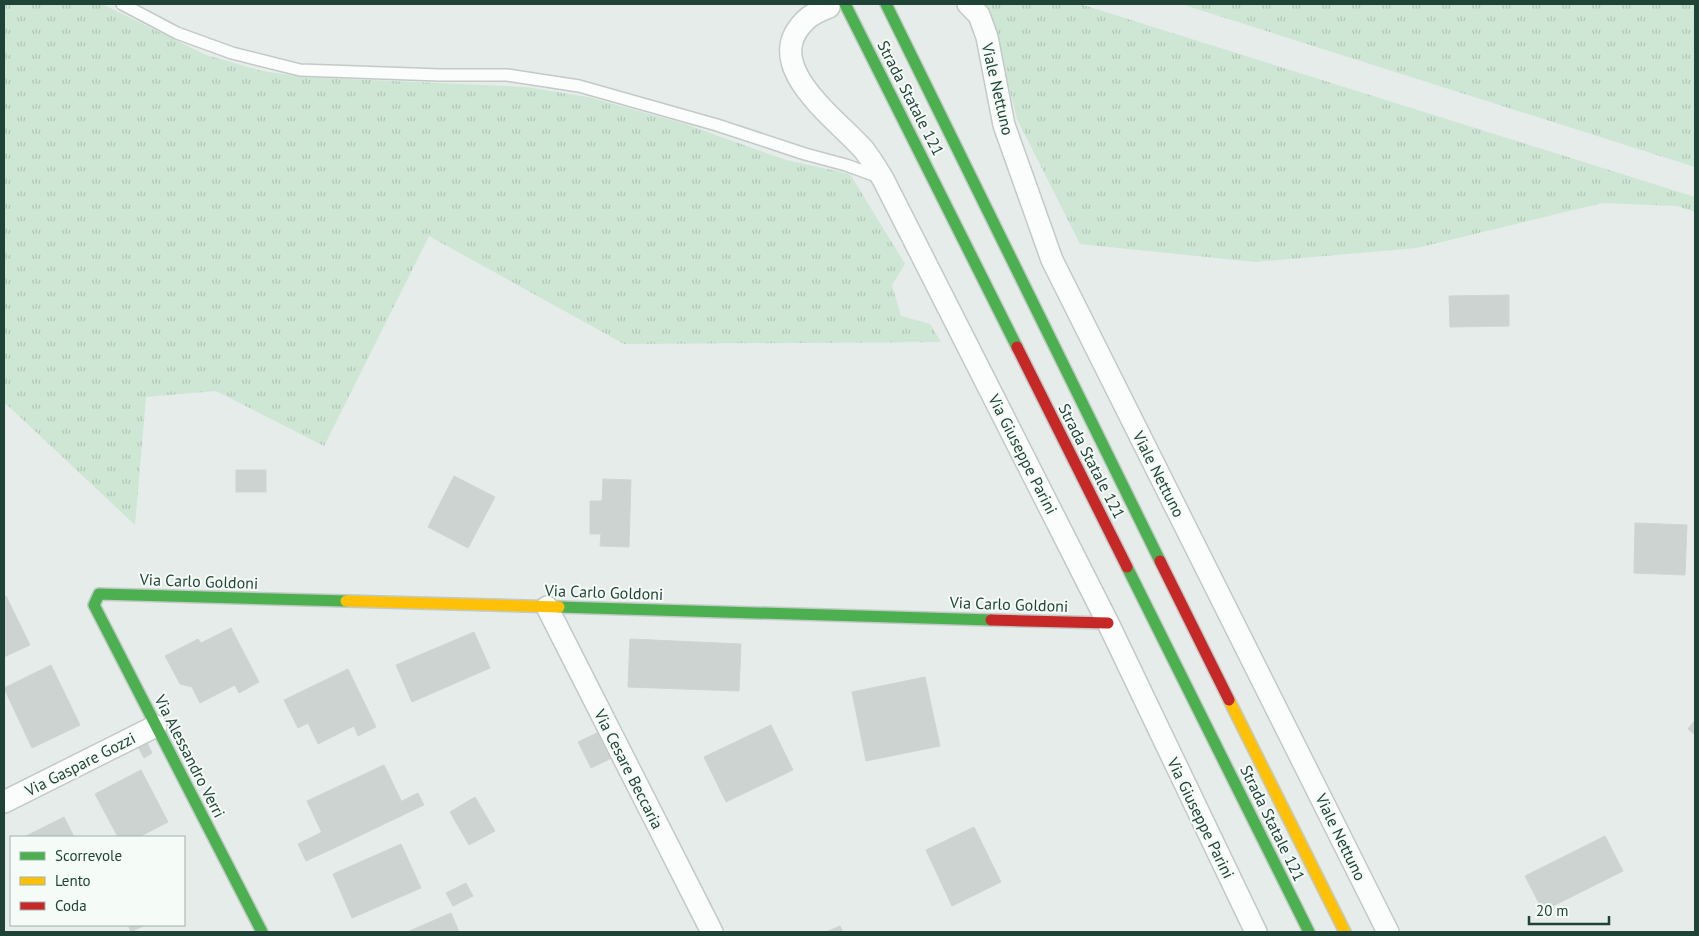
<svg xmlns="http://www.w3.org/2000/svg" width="1699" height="936" viewBox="0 0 1699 936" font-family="'PT Sans',sans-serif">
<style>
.grass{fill:url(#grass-tufts)}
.building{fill:#ccd3d0;stroke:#ced5d2}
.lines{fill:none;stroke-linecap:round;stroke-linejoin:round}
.lane-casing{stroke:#c3c9c6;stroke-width:14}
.street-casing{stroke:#c3c9c6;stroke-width:24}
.fast-casing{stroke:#c1cac6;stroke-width:14}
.slow-casing{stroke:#c1cac6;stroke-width:14}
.jam-casing{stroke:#c1cac6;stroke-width:14}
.lane{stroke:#fbfcfc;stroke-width:11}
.street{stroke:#fbfcfc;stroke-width:21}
.fast{stroke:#4caf50;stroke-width:11}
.slow{stroke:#ffc107;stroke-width:11}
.jam{stroke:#c62828;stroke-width:11}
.labels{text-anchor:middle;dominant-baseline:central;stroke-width:4;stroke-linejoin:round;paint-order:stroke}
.street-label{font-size:16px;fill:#204338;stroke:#f5fbf7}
</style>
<defs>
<pattern id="grass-tufts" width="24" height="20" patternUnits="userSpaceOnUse" patternTransform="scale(1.25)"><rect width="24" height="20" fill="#cee6d4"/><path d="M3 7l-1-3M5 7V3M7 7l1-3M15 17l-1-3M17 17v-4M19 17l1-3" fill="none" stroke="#b1c6b7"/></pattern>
</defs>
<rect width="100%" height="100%" fill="#e6ece9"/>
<!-- grass -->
<g class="grass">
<polygon points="4,4 102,4 206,55 262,71 302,77 526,87 588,97 685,124 786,160 850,174 905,264 892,285 901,316 930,324 941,342 624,344 429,236 324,446 216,391 146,397 135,525 4,402"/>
<polygon points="984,4 1080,4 1695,197 1695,212 1677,206 1602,203 1417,248 1255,262 1080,244 1017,119 990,13"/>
<polygon points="1181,4 1695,4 1695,167"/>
</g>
<!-- building -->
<g class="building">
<polygon points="1509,295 1509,326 1450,327 1449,296"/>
<rect x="236" y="470" width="30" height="22"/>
<polygon points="454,476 495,497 468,548 428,527"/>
<polygon points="603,479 631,480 629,547 600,546 601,534 590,534 590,501 602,501"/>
<polygon points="1635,523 1687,525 1685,575 1634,573"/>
<polygon points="6,596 30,645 4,657 4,597"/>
<polygon points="231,628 259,682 239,693 235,685 200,703 192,687 180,684 165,656 198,639 201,643"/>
<polygon points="474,632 490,668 412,702 396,665"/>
<polygon points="630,639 741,644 739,691 628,687"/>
<polygon points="51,665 80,725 32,748 4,688"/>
<polygon points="348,669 376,727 358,736 354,726 318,744 308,723 298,728 284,700"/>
<polygon points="925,677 940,746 866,761 852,692"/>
<polygon points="1695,720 1695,735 1688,729"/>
<polygon points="771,725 793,770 726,802 704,757"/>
<polygon points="599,732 612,758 591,768 578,742"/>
<polygon points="146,740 152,753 144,758 137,745"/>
<polygon points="384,765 407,813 330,850 307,801"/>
<polygon points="141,770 168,822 139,837 118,837 95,794"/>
<polygon points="418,793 424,805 407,813 402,801"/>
<polygon points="475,797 495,831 469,845 450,812"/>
<polygon points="64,817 74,837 24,837"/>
<polygon points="974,827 1001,882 952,906 926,850"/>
<polygon points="322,832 330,850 306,861 298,844"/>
<polygon points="1605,836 1623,871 1543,911 1525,876"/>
<polygon points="401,844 421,888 352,918 333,874"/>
<polygon points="466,883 473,896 453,906 446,893"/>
<polygon points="451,913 459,932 407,932"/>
<polygon points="128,925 145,925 131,932"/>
<polygon points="840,926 843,932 826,932"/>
</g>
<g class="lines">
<!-- lane casing -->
<g class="lane-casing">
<polyline id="lane" points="122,4 177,33 232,53 300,70 440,75 507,75 579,86 717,125 805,154 846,165 879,177"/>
</g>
<!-- street casing -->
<g class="street-casing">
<g id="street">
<polyline points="968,4 979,15 987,37 1004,125 1052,260 1388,932"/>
<path d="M829 7C822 10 814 13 808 18 756 63 835 117 864 150 871 159 877 169 883 179L1108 623 1256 932"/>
<polyline points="547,607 712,932"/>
<polyline points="4,802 156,726"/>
</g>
</g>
<!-- fast casing -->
<g class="fast-casing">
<g id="fast">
<polyline points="845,4 1017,347"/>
<polyline points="886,4 1160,561"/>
<polyline points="1127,567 1309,932"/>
<polyline points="559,607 991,620"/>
<polyline points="262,932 94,605 99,594 346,601"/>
</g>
</g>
<!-- slow casing -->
<g class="slow-casing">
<g id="slow">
<polyline points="346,601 559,607"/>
<polyline points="1229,700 1345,932"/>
</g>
</g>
<!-- jam casing -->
<g class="jam-casing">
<g id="jam">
<polyline points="1017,347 1127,567"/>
<polyline points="1160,561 1229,700"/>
<polyline points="991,620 1108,623"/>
</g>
</g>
<!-- lane -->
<use href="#lane" class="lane"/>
<!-- street -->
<use href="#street" class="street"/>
<!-- fast -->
<use href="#fast" class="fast"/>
<!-- slow -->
<use href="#slow" class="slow"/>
<!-- jam -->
<use href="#jam" class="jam"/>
</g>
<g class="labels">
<!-- street labels -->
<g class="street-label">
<text transform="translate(998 89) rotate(77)">Viale Nettuno</text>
<text transform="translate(911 98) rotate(63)">Strada Statale 121</text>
<text transform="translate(1023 454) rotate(63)">Via Giuseppe Parini</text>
<text transform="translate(1092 461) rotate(63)">Strada Statale 121</text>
<text transform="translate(1159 474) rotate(63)">Viale Nettuno</text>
<text transform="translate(199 581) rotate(2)">Via Carlo Goldoni</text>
<text transform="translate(604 592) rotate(2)">Via Carlo Goldoni</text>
<text transform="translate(1009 604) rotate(2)">Via Carlo Goldoni</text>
<text transform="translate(190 756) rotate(63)">Via Alessandro Verri</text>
<text transform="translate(80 764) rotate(-27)">Via Gaspare Gozzi</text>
<text transform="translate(629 769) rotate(63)">Via Cesare Beccaria</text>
<text transform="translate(1201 818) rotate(64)">Via Giuseppe Parini</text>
<text transform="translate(1273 823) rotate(64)">Strada Statale 121</text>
<text transform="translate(1341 837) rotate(64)">Viale Nettuno</text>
</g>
</g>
<!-- border -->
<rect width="1699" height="936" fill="none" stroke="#204338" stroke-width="10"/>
<!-- legend -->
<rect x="10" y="836" width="175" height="90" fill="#f5fbf7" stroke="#a0b1ab"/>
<rect x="20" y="852" width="25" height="8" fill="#4caf50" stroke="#a0b1ab"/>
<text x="55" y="861" font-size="15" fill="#204338">Scorrevole</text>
<rect x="20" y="877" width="25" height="8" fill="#ffc107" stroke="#a0b1ab"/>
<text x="55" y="886" font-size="15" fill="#204338">Lento</text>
<rect x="20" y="902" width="25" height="8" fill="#c62828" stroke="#a0b1ab"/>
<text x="55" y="911" font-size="15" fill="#204338">Coda</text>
<!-- scale -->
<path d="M1529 916v8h80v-8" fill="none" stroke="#204338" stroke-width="2.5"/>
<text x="1536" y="916" font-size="15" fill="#204338" stroke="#f5fbf7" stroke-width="4" paint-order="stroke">20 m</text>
</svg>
